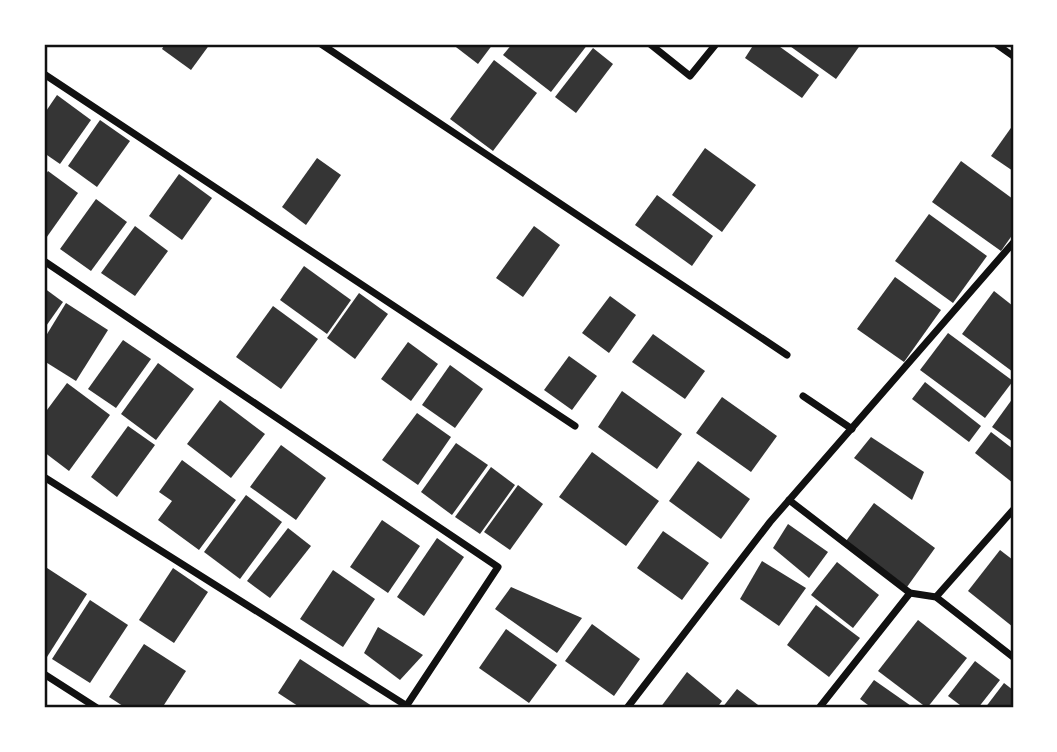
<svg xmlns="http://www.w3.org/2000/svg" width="1057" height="752" viewBox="0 0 1057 752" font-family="Signika,sans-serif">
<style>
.building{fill:#353535}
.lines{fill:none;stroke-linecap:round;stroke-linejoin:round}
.minor{stroke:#111;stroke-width:7}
.neatline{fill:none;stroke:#111;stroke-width:2.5}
</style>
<rect width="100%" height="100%" fill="#fff"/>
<!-- building -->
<g class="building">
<polygon points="165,44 210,44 191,70 162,49"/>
<polygon points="452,44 493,44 478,64"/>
<polygon points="512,44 588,44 551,92 503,55"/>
<polygon points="754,44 776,44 819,75 802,98 745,58"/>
<polygon points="787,44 861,44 836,79"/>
<polygon points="593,48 613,64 576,113 555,97"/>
<polygon points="494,60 537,93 493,151 450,119"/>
<polygon points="57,95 91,120 60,164 44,153 44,114"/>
<polygon points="100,120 130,141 97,187 68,166"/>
<polygon points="1013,125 1013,171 991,156"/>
<polygon points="705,148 756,185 722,232 672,195"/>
<polygon points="317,158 341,175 306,225 282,207"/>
<polygon points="961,161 1013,199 1013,234 1001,251 932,202"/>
<polygon points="48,171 78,193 44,241 44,177"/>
<polygon points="179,174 212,198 182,240 149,216"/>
<polygon points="657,195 713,236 692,266 635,225"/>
<polygon points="96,199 127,222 91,271 60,249"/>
<polygon points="929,214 987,256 953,303 895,261"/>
<polygon points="135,226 168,251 135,296 101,273"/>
<polygon points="534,226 560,245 523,297 496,278"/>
<polygon points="304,266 351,300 327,334 280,300"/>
<polygon points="895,277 941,310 904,362 857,329"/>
<polygon points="44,288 63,302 44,329"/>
<polygon points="994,291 1013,306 1013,372 962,334"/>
<polygon points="359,293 388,314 355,359 327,338"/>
<polygon points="610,296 636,315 609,353 582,333"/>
<polygon points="66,303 108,330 76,381 44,361 44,339"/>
<polygon points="273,306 318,339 281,389 236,357"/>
<polygon points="948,333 1013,381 985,418 920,370"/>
<polygon points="653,334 705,371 685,399 632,362"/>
<polygon points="123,340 151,359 116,408 88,389"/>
<polygon points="408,342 438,364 411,401 381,379"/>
<polygon points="569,356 597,376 572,410 544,390"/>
<polygon points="158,363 194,389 156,440 121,414"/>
<polygon points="450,365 483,389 455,428 422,405"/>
<polygon points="925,382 981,426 969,442 912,399"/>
<polygon points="67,383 110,415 69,471 44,452 44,414"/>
<polygon points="622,391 682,434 657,469 598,427"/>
<polygon points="722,397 777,436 751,472 696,433"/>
<polygon points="1013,398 1013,442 992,427"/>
<polygon points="220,400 265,434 231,478 187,444"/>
<polygon points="417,413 451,437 418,485 382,460"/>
<polygon points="128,426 155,445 117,497 91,477"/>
<polygon points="991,432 1013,449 1013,483 975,453"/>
<polygon points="871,437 924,472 912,500 854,458"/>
<polygon points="456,443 488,465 452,515 421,492"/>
<polygon points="281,445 326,478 296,520 250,487"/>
<polygon points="592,452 659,501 626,546 559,497"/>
<polygon points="182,460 236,500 199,550 158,520 172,501 159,492"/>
<polygon points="698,461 750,499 721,539 669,501"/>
<polygon points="491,467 515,485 480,534 455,517"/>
<polygon points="518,485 543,504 510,550 484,532"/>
<polygon points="246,495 282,522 240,579 204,552"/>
<polygon points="874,503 935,548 907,587 846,541"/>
<polygon points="382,520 420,546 388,593 350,567"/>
<polygon points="788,524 828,552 809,578 773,548"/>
<polygon points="288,528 311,546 270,598 247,581"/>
<polygon points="663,531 709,563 682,600 637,568"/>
<polygon points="437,538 464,557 424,616 397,597"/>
<polygon points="1000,550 1013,560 1013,627 968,591"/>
<polygon points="762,561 806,588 779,626 740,599"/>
<polygon points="837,562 879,595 853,628 811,595"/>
<polygon points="44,566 87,594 47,657 44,655"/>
<polygon points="173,568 208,592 174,643 139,620"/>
<polygon points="333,570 375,599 343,647 300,619"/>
<polygon points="511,587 582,618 557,653 495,609"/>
<polygon points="90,600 128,625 90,683 52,659"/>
<polygon points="816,605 860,638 829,677 787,645"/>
<polygon points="918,620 967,658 927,708 878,671"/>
<polygon points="592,624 640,659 614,696 565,661"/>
<polygon points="378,627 423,655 400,680 364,653"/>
<polygon points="506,629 557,665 529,703 479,668"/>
<polygon points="144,644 186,671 162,708 126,708 109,697"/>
<polygon points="300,659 372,706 370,708 301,708 278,693"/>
<polygon points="975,661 1000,680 978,708 964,708 948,696"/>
<polygon points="687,672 722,701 717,708 660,708"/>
<polygon points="874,680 914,708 872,708 860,699"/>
<polygon points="1004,683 1013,690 1013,708 985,708"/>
<polygon points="737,689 762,708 722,708"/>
</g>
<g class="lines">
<!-- minor -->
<g class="minor">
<polyline points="321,44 787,355"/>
<polyline points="650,44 690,76 716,44"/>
<polyline points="996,44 1013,56"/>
<polyline points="44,74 575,426"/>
<polyline points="44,261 498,567 405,708"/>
<polyline points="803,396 852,429"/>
<polyline points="44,477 407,706"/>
<polyline points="789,500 910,593 936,597 1013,657"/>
<polyline points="936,597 1013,510"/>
<polyline points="44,674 97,708"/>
<polyline points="627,708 770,522 1013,243"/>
<polyline points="819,708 910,593"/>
</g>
</g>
<!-- border -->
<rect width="1057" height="752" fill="none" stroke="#ffffff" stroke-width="91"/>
<rect x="46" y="46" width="966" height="660" class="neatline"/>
</svg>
